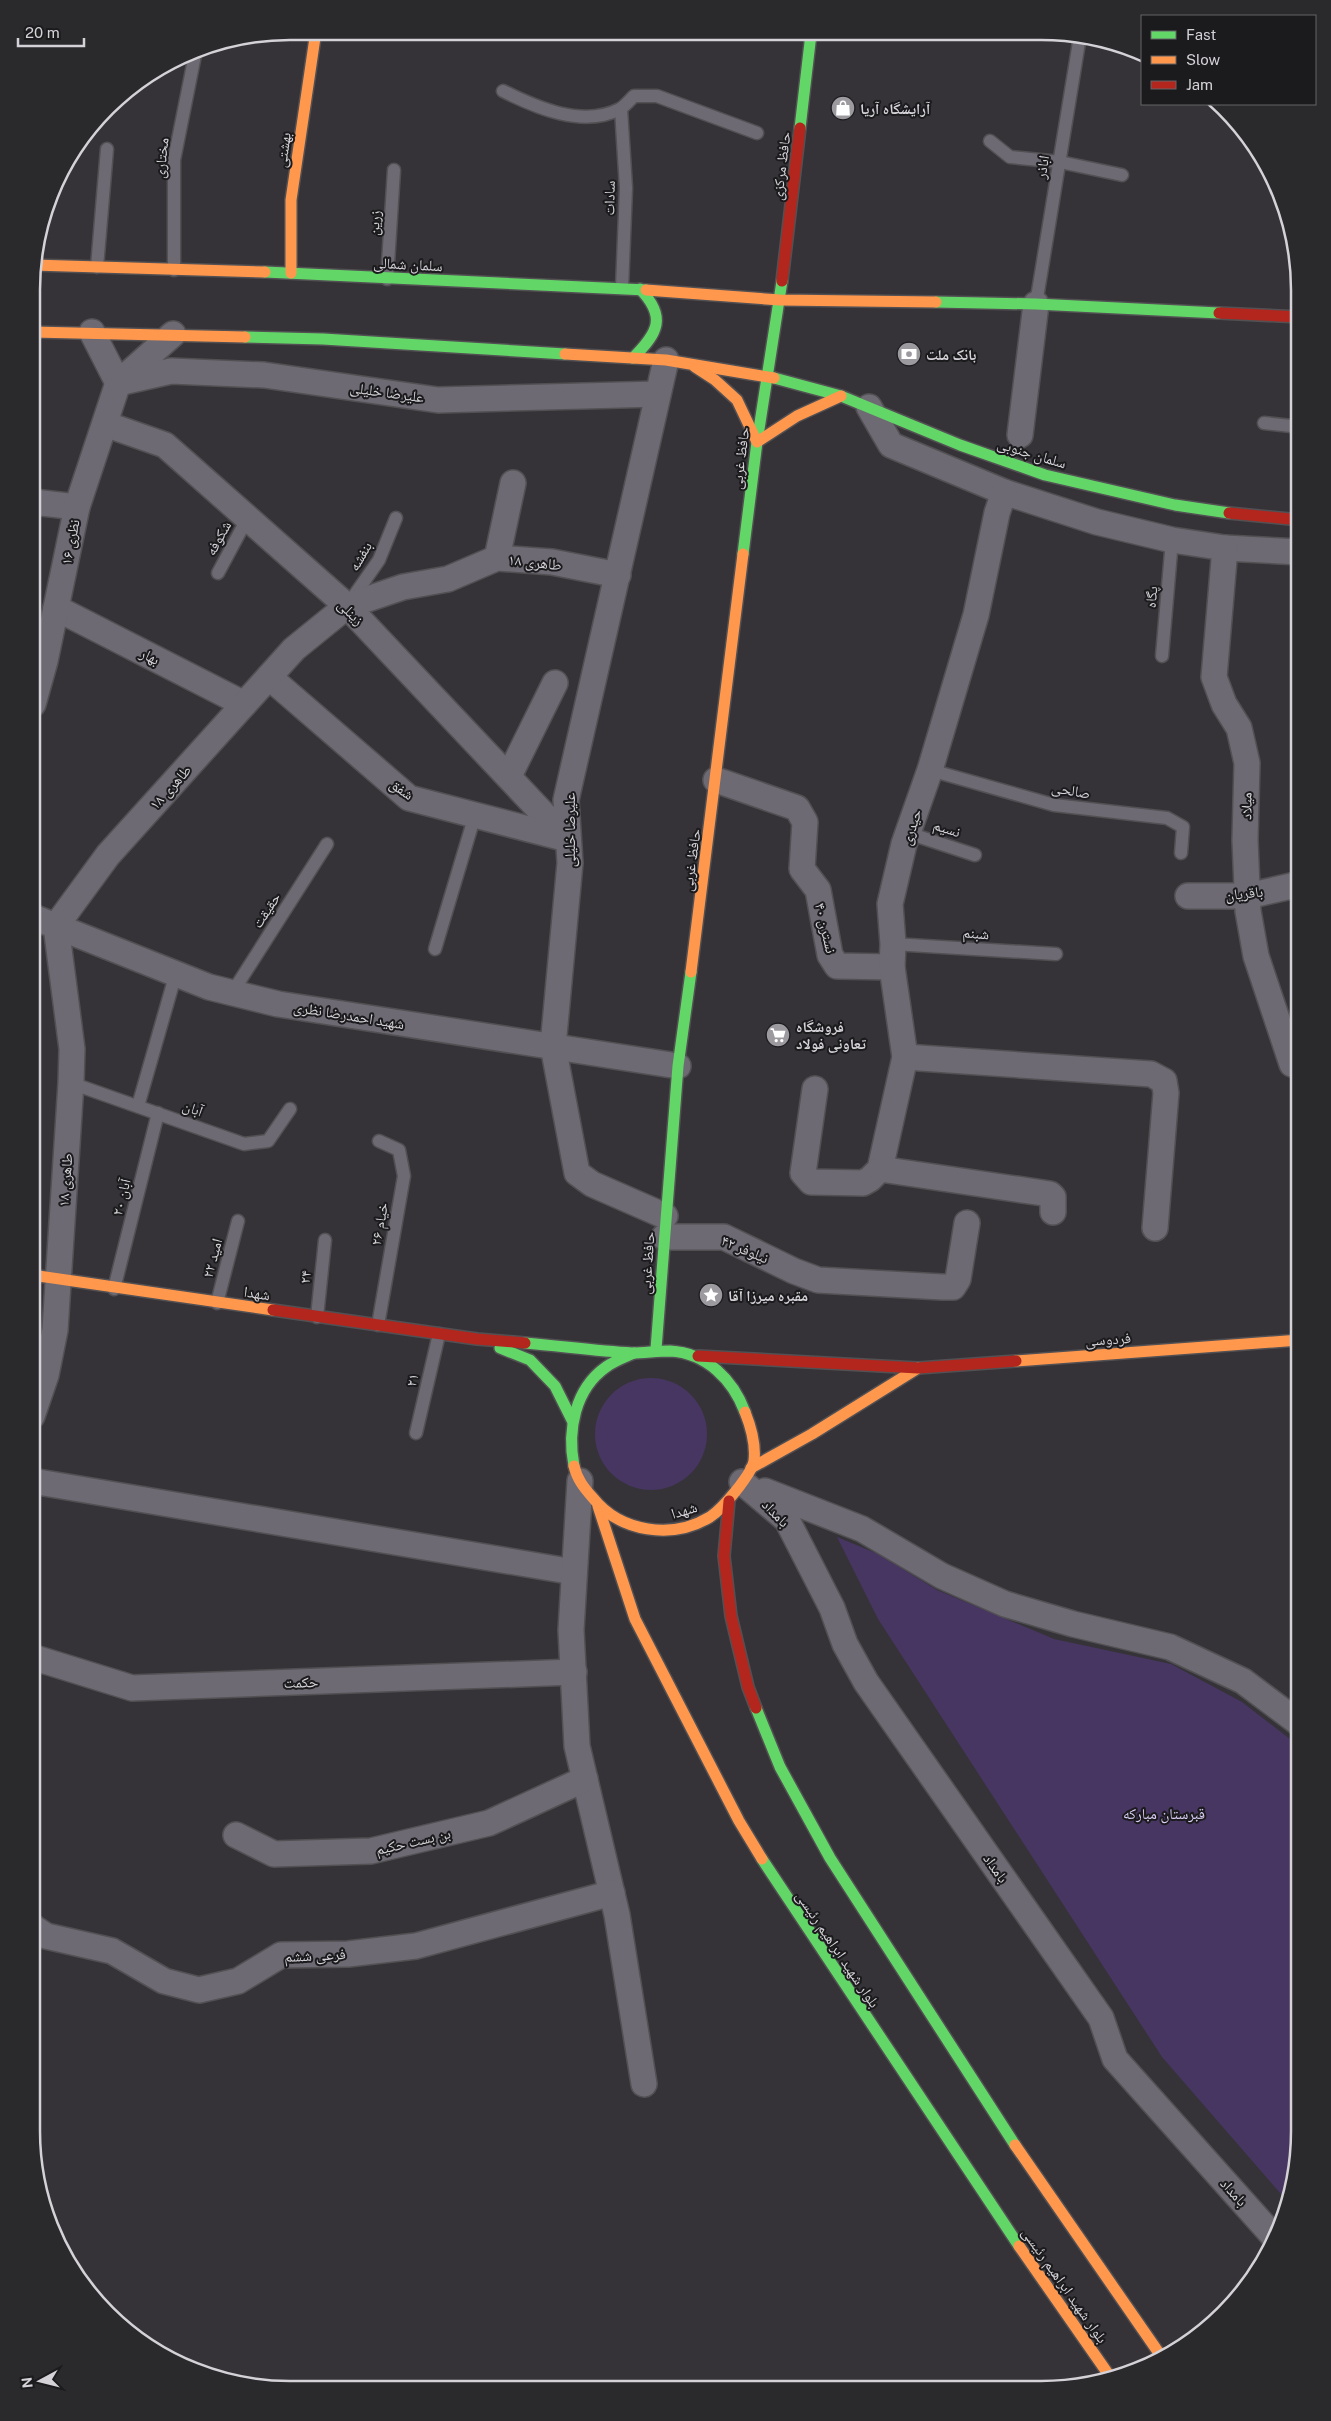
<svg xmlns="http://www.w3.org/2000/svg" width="1331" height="2421" viewBox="0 0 1331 2421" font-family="'Public Sans','Noto Naskh Arabic',sans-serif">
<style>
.green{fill:#463661}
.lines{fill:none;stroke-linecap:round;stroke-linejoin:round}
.lane-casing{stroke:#525053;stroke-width:15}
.street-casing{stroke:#525053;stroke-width:28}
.fast-casing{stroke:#525053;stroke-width:14}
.slow-casing{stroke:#525053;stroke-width:14}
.jam-casing{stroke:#525053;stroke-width:14}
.lane{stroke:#6d6a73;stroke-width:12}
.street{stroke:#6d6a73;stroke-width:25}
.fast{stroke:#63d668;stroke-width:11}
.slow{stroke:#ff974d;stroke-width:11}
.jam{stroke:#b3261e;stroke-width:11}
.labels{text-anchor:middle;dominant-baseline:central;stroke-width:4;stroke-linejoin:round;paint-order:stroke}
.poi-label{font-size:15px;font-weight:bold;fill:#d4d2d7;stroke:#1b1a1d;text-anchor:start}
.street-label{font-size:15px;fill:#d4d2d7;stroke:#1b1a1d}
.park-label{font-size:15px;fill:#dccff7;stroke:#1b1a1d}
.rim{fill:none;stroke:#d4d2d7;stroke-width:2.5}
</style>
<rect width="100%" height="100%" fill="#353337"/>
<!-- green -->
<g class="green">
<circle cx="651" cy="1434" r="56"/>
<polygon points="837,1537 878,1554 937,1590 1054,1639 1171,1664 1242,1702 1299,1746 1299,2148 1287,2201 1162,2057 878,1619"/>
</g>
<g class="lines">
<!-- lane casing -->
<g class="lane-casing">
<g id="lane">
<path d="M503 91C537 108 583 128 620 109 625 106 630 100 634 96H657L757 133"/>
<polyline points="621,109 626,188 622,288"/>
<polyline points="990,141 1010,157 1060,162 1122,175"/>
<polyline points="97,267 107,149"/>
<polyline points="174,270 174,160 196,50"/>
<polyline points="387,279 394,170"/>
<polyline points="1036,304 1080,36"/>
<polyline points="1264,423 1300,427"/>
<polyline points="218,573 247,519"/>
<polyline points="349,603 379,560 396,518"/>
<polyline points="1162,656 1172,540"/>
<polyline points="930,770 1054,805 1167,818 1183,827 1181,853"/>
<polyline points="908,833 975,855"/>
<polyline points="893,944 1056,954"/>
<polyline points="435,949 475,815"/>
<polyline points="232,993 327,844"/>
<polyline points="71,1083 244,1144 268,1141 290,1109"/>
<polyline points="138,1106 176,973"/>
<polyline points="114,1289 158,1113"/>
<polyline points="217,1303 238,1221"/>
<polyline points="317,1317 325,1240"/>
<polyline points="378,1325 404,1176 399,1150 379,1141"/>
<polyline points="416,1433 439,1334"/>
</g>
</g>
<!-- street casing -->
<g class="street-casing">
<g id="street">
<polyline points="92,332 118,383 173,334"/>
<polyline points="869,407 891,445 1004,492 1097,522 1172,540 1225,548 1300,552"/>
<polyline points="105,424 165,445 347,606 567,839"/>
<polyline points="1020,435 1036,304"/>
<polyline points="33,502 77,507"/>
<polyline points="1225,548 1214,677 1224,704 1239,728 1247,763 1245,840 1248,911 1256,956 1292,1064"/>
<polyline points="497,558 513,483"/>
<polyline points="56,608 244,704"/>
<polyline points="269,677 409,798 567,839"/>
<polyline points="33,704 45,661 77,507 118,383 171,371 264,375 438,400 658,394"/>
<polyline points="509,776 555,683"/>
<polyline points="716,780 797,808 805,822 802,869 818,890 830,955 837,966 892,967"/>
<polyline points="1188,896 1248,896 1300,884"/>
<polyline points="33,917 209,987 278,1004 678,1066"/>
<polyline points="905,1057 1151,1074 1164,1081 1166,1093 1155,1228"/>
<polyline points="815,1089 803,1173 811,1182 863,1183 870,1179 880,1169 905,1057 892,967 893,944 890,904 904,844 930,770 976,615 997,513 1004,492"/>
<polyline points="880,1169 1050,1194 1053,1197 1053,1212"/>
<polyline points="665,1216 592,1184 577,1173 553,1046 570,863 566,800 666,360"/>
<polyline points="664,1237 724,1237 794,1271 818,1280 942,1287 953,1287 958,1279 967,1223"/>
<polyline points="32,1416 46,1375 55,1330 71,1083 72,1049 56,926 108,855 294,649 347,606 403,587 448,579 497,558 552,562 618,575"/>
<polyline points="32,1481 574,1572"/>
<polyline points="580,1481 571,1630 577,1746 617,1915 644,2084"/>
<polyline points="742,1482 787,1520 832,1608 845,1644 866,1682 1101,2018 1115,2059 1275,2238"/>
<polyline points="765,1491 862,1529 942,1576 1005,1604 1073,1624 1170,1647 1243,1681 1299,1723"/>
<polyline points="32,1657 132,1688 574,1672"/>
<polyline points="236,1835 274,1854 371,1851 489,1823 585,1779"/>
<polyline points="31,1926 46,1936 112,1951 164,1981 199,1990 238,1981 281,1955 348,1954 416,1946 612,1893"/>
</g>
</g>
<!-- fast casing -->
<g class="fast-casing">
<g id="fast">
<polyline points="800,128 811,34"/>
<polyline points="265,272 646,290"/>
<polyline points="936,302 1036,304 1219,313"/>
<polyline points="245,337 323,339 565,354"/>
<path d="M633 358C658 333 667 317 640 289"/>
<polyline points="774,378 841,396 960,445 1045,475 1175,505 1229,513"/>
<polyline points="743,554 757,442 782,281"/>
<path d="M525 1343C561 1346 596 1351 632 1353 644 1353 657 1351 670 1351 707 1353 733 1380 745 1412"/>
<polyline points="500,1348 530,1360 555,1386 572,1420"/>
<polyline points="656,1349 678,1066 691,972"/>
<path d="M574 1466C567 1430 575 1389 606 1367 614 1361 625 1357 634 1353"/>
<polyline points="756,1708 780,1767 830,1858 1015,2145"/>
<polyline points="762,1859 1019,2246"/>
</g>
</g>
<!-- slow casing -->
<g class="slow-casing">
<g id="slow">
<polyline points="33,265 265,272"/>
<polyline points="291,273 291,200 316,31"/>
<polyline points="646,290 780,300 936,302"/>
<polyline points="33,332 245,337"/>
<polyline points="565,354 666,360 774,378"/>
<polyline points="695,367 715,380 737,400 757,442 797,416 841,396"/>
<polyline points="691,972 743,554"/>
<polyline points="32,1275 273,1310"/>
<polyline points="1016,1361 1299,1340"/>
<path d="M574 1466C577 1479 584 1488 593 1498 620 1532 672 1540 710 1517 722 1509 730 1498 739 1487 745 1478 752 1471 754 1461 756 1444 751 1427 745 1412"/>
<polyline points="751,1468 812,1434 918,1368"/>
<polyline points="598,1506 635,1619 739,1821 762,1859"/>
<polyline points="1015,2145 1161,2356"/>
<polyline points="1019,2246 1111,2378"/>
</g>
</g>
<!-- jam casing -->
<g class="jam-casing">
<g id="jam">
<polyline points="782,281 800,128"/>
<polyline points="1219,313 1300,317"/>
<polyline points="1229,513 1300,520"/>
<polyline points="273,1310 477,1339 525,1343"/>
<polyline points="698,1356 918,1368 1016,1361"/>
<polyline points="729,1501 724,1556 731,1616 748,1687 756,1708"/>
</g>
</g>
<!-- lane -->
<use href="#lane" class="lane"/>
<!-- street -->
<use href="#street" class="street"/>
<!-- fast -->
<use href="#fast" class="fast"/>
<!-- slow -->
<use href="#slow" class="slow"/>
<!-- jam -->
<use href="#jam" class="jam"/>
</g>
<!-- icons -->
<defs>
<g id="shop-disc" transform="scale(1.25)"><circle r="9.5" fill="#9c9a9f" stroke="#1b1a1d"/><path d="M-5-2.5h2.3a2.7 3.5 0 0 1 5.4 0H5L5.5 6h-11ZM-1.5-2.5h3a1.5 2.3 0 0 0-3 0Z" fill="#fff"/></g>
<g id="bank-disc" transform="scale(1.25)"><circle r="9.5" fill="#9c9a9f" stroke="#1b1a1d"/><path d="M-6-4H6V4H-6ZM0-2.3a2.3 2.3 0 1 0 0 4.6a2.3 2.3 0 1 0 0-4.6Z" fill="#fff"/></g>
<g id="supermarket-disc" transform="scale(1.25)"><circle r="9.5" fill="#9c9a9f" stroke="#1b1a1d"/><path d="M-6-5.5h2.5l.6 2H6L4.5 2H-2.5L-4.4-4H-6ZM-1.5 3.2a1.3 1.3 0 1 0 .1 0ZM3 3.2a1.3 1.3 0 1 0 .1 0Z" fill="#fff"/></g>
<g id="sight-disc" transform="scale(1.25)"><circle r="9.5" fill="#9c9a9f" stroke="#1b1a1d"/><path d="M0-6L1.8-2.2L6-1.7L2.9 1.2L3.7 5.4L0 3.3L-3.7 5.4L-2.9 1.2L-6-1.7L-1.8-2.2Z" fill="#fff"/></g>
</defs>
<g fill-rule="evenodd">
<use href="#shop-disc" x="843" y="108"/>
<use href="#bank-disc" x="909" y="354"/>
<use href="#supermarket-disc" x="778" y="1035"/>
<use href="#sight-disc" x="711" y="1295"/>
</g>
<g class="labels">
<!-- poi labels -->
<g class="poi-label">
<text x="860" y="108">آرایشگاه آریا</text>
<text x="926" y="354">بانک ملت</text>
<text x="796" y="1026">فروشگاه<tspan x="796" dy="17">تعاونی فولاد</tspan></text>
<text x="728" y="1295">مقبره میرزا آقا</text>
</g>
<!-- street labels -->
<g class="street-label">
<text transform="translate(283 150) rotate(-82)">بهشتی</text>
<text transform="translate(161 158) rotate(-84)">مختاری</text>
<text transform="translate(781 166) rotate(-83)">حافظ مرکزی</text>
<text transform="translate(1042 167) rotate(-81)">اباذر</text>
<text transform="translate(609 198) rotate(-89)">سادات</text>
<text transform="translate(374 223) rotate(-86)">زرین</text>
<text transform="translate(408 264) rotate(3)">سلمان شمالی</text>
<text transform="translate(387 392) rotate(8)">علیرضا خلیلی</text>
<text transform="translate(1032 453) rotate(17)">سلمان جنوبی</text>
<text transform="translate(740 458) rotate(-83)">حافظ غربی</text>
<text transform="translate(218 538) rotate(-61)">شکوفه</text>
<text transform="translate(70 542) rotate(-79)">نظری ۱۶</text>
<text transform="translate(360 556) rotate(-60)">بنفشه</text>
<text transform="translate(535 562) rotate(6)">طاهری ۱۸</text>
<text transform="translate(1151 597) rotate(-85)">پگاه</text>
<text transform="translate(351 612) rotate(45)">زینلی</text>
<text transform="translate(150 656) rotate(27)">بهار</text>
<text transform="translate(170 787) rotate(-48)">طاهری ۱۸</text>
<text transform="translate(402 789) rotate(35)">شفق</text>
<text transform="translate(1071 790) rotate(10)">صالحی</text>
<text transform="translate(1246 806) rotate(-89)">میلاد</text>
<text transform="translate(911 827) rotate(-72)">حیدری</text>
<text transform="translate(947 828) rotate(18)">نسیم</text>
<text transform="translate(569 830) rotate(-90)">علیرضا خلیلی</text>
<text transform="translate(691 860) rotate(-82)">حافظ غربی</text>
<text transform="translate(1244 893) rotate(-6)">باقریان</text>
<text transform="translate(266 910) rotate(-57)">حقیقت</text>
<text transform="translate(826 928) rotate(77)">نسترن ۴۰</text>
<text transform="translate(976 933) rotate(4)">شبنم</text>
<text transform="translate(349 1015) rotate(9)">شهید احمدرضا نظری</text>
<text transform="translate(193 1108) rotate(20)">آبان</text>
<text transform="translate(65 1180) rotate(-86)">طاهری ۱۸</text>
<text transform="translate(121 1197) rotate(-76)">آبان ۲۰</text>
<text transform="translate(379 1224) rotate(-80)">خیام ۲۶</text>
<text transform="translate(745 1249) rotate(23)">نیلوفر ۴۲</text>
<text transform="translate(212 1258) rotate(-75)">امید ۲۲</text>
<text transform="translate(647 1263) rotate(-86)">حافظ غربی</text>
<text transform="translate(305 1277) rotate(-84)">۲۴</text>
<text transform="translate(257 1293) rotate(8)">شهدا</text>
<text transform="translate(1108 1339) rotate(-4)">فردوسی</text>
<text transform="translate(412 1380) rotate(-77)">۲۱</text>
<text transform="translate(684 1510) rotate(-17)">شهدا</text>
<text transform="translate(776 1513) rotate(46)">بامداد</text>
<text transform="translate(301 1682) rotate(-2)">حکمت</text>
<text transform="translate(413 1841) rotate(-13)">بن بست حکیم</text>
<text transform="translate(996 1868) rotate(55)">بامداد</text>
<text transform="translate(838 1949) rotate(56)">بلوار شهید ابراهیم رئیسی</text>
<text transform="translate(315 1955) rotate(-3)">فرعی ششم</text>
<text transform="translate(1234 2192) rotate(48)">بامداد</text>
<text transform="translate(1065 2285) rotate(55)">بلوار شهید ابراهیم رئیسی</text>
</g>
<!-- park labels -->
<g class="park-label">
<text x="1164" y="1813">قبرستان مبارکه</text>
</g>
</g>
<!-- crop -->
<path d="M0 0H1331V2421H0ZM290 40H1041A250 250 0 0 1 1291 290V2131A250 250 0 0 1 1041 2381H290A250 250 0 0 1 40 2131V290A250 250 0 0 1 290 40Z" fill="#2a292c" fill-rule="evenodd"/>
<path class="rim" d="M290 40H1041A250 250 0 0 1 1291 290V2131A250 250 0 0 1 1041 2381H290A250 250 0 0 1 40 2131V290A250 250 0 0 1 290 40Z"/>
<!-- legend -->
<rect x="1141" y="15" width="175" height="90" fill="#1b1a1d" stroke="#656467"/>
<rect x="1151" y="31" width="25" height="8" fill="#63d668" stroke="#656467"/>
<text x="1186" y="40" font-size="15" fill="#d4d2d7">Fast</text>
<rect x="1151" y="56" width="25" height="8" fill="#ff974d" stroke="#656467"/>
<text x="1186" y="65" font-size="15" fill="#d4d2d7">Slow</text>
<rect x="1151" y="81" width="25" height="8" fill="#b3261e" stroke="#656467"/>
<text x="1186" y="90" font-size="15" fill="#d4d2d7">Jam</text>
<!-- north arrow -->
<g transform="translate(40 2381) rotate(263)" stroke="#1b1a1d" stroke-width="4" paint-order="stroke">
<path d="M0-4L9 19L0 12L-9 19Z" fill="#d4d2d7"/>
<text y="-8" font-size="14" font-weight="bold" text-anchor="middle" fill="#d4d2d7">N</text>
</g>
<!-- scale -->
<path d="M18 38v8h66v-8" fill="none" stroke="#d4d2d7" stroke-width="2.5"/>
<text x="25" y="38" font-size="15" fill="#d4d2d7" stroke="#1b1a1d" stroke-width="4" paint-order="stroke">20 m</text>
</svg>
